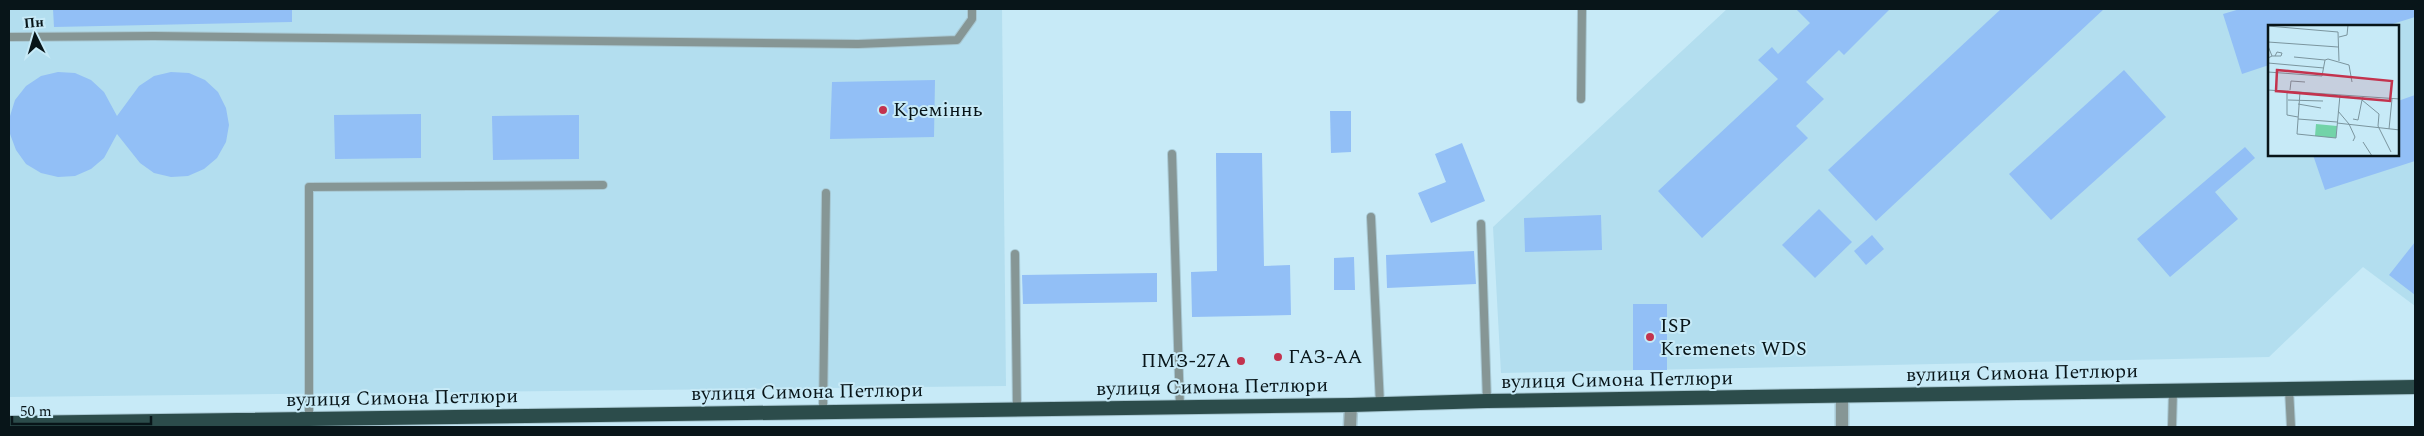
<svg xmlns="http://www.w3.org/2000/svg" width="2424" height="436" viewBox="0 0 2424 436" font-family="Spectral,serif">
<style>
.built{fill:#b3deef;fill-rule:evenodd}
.building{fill:#92bff6}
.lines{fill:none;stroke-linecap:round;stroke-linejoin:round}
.service-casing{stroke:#a8c8d3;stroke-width:10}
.minor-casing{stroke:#a8c8d3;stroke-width:15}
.trunk-casing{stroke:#a8c8d3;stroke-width:16}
.service{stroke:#869695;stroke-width:8}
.minor{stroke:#869695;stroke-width:12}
.trunk{stroke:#2c4c4b;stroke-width:14}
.poi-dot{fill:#c3334e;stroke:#c7eaf7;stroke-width:2}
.labels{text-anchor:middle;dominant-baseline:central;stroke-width:4;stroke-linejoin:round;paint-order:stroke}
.poi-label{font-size:20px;fill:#081519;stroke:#c7eaf7;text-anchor:start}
.street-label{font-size:20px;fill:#081519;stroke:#c7eaf7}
.inset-road{fill:none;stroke:#7b959e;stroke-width:1}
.view{fill:#c3334e;fill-opacity:0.15;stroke:#c3334e;stroke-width:2.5}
.inset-edge{fill:none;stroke:#081519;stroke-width:2.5}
</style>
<rect width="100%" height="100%" fill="#c7eaf7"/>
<!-- built -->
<g class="built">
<polygon points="9,9 1002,9 1006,386 9,397"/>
<path d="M1727 9H2415V306L2363 267 2269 357 1501 373 1493 227ZM2269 26H2398V155H2269Z"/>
</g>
<!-- building -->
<g class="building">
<polygon points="53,9 292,9 292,22 54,27"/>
<polygon points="1796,9 1890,9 1844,55 1839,50 1806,82 1824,99 1796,126 1808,138 1702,238 1658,191 1778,79 1758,60 1772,47 1778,54 1810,23"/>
<polygon points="2001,9 2104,9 1876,221 1828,170"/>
<polygon points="2240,9 2415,9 2415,17 2386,26 2269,26 2269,65 2242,74 2223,14"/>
<polygon points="2124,70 2166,117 2051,220 2009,174"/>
<polygon points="58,72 75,73 91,80 104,92 117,116 139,86 154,76 171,72 189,73 205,80 218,92 226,108 229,125 226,142 217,158 204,169 188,176 171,177 154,173 140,163 117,134 104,158 91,169 75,176 58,177 41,173 26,164 16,150 10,134 10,116 15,100 26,86 41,76"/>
<polygon points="935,80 934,137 830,139 832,82"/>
<polygon points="2415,95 2415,161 2325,190 2313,155 2398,155 2398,101"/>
<polygon points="1330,111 1351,111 1351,152 1331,153"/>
<polygon points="421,114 421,158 335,159 334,115"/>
<polygon points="579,115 579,159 493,160 492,116"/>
<polygon points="1462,143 1485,201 1431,223 1418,193 1446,182 1435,154"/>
<polygon points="2245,147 2255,158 2215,192 2238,219 2170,277 2137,239"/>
<polygon points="1216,153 1262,153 1264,266 1290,265 1291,315 1192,317 1191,272 1217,271"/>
<polygon points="1819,209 1852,242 1815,278 1782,245"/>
<polygon points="1601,215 1602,250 1525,252 1524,218"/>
<polygon points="1872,235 1884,249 1866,265 1854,251"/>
<polygon points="2415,242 2415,295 2389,275"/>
<polygon points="1474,251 1476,284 1387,288 1386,255"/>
<polygon points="1354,257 1355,290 1334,290 1334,258"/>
<polygon points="1157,273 1157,302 1023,304 1022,275"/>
<rect x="1633" y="304" width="34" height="66"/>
</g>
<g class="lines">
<!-- service casing -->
<g class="service-casing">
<g id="service">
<polyline points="9,37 154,36 858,44 957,40 972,19 972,9"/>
<polyline points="1581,99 1582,9"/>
<polyline points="1172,154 1180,408"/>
<polyline points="1371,217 1380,404"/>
<polyline points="1481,224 1487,401"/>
<polyline points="1015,254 1017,410"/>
<polyline points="2289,389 2291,427"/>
<polyline points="823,412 826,193"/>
<polyline points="309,419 309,187 603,185"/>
<polyline points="2172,427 2173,391"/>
</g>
</g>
<!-- minor casing -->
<g class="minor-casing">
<g id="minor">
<polyline points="1350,427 1351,405"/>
<polyline points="1842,427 1842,397"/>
</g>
</g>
<!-- trunk casing -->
<g class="trunk-casing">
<polyline id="trunk" points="9,423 1351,405 1487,401 2415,387"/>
</g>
<!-- service -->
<use href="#service" class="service"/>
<!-- minor -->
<use href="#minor" class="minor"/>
<!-- trunk -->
<use href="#trunk" class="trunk"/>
</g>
<!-- markers -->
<g class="poi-dot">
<circle cx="883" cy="110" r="5"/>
<circle cx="1650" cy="337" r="5"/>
<circle cx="1278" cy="357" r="5"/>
<circle cx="1241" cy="361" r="5"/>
</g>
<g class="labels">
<!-- poi labels -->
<g class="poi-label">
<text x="893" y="110">Креміннь</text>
<text x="1660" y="326">ISP<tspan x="1660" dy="23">Kremenets WDS</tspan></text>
<text x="1288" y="357">ГАЗ-АА</text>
<text x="1231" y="361" text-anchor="end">ПМЗ-27А</text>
</g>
<!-- street labels -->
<g class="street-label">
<text transform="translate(2022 373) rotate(-1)">вулиця Симона Петлюри</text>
<text transform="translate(1617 380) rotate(-1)">вулиця Симона Петлюри</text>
<text transform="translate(1212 387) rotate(-1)">вулиця Симона Петлюри</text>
<text transform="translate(807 392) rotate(-1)">вулиця Симона Петлюри</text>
<text transform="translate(402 398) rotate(-1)">вулиця Симона Петлюри</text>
</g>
</g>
<!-- overview -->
<g transform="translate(2268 25)">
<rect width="131" height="131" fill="#c7eaf7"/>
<path d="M48 99 69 101 68 113 47 111Z" fill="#72d3a8"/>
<path class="inset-road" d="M0 1 70 7 71 36M71 12 79 10 80 0M0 17 70 22M0 21 4 31 0 33M4 31H13L14 28 9 27 7 31M26 32 57 35M0 38 56 43M0 47 54 51 57 35 60 34 81 40 84 57M0 65 132 74M22 65 23 56 37 57M19 67V90L30 92M32 67 29 109 68 113 72 70M95 72 94 75 111 89 110 101 123 127M20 75 55 76M30 79 53 83M70 86 81 99 87 112 85 116M30 94 69 97M85 94 90 95 94 75M69 98 132 105M121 104 124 74M95 117 104 131"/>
<path class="view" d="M9 45 124 56 122 76 8 66Z"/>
<rect width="131" height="131" class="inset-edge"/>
</g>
<!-- border -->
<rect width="2424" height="436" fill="none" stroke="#081519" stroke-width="20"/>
<!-- north arrow -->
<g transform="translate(35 35) rotate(355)" stroke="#c7eaf7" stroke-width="4" paint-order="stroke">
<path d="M0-4L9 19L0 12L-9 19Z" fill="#081519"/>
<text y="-8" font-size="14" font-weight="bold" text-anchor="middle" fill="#081519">Пн</text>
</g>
<!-- scale -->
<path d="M12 416v8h139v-8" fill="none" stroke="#081519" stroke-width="2.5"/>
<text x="20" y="416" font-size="15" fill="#081519" stroke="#c7eaf7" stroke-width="4" paint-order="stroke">50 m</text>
</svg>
